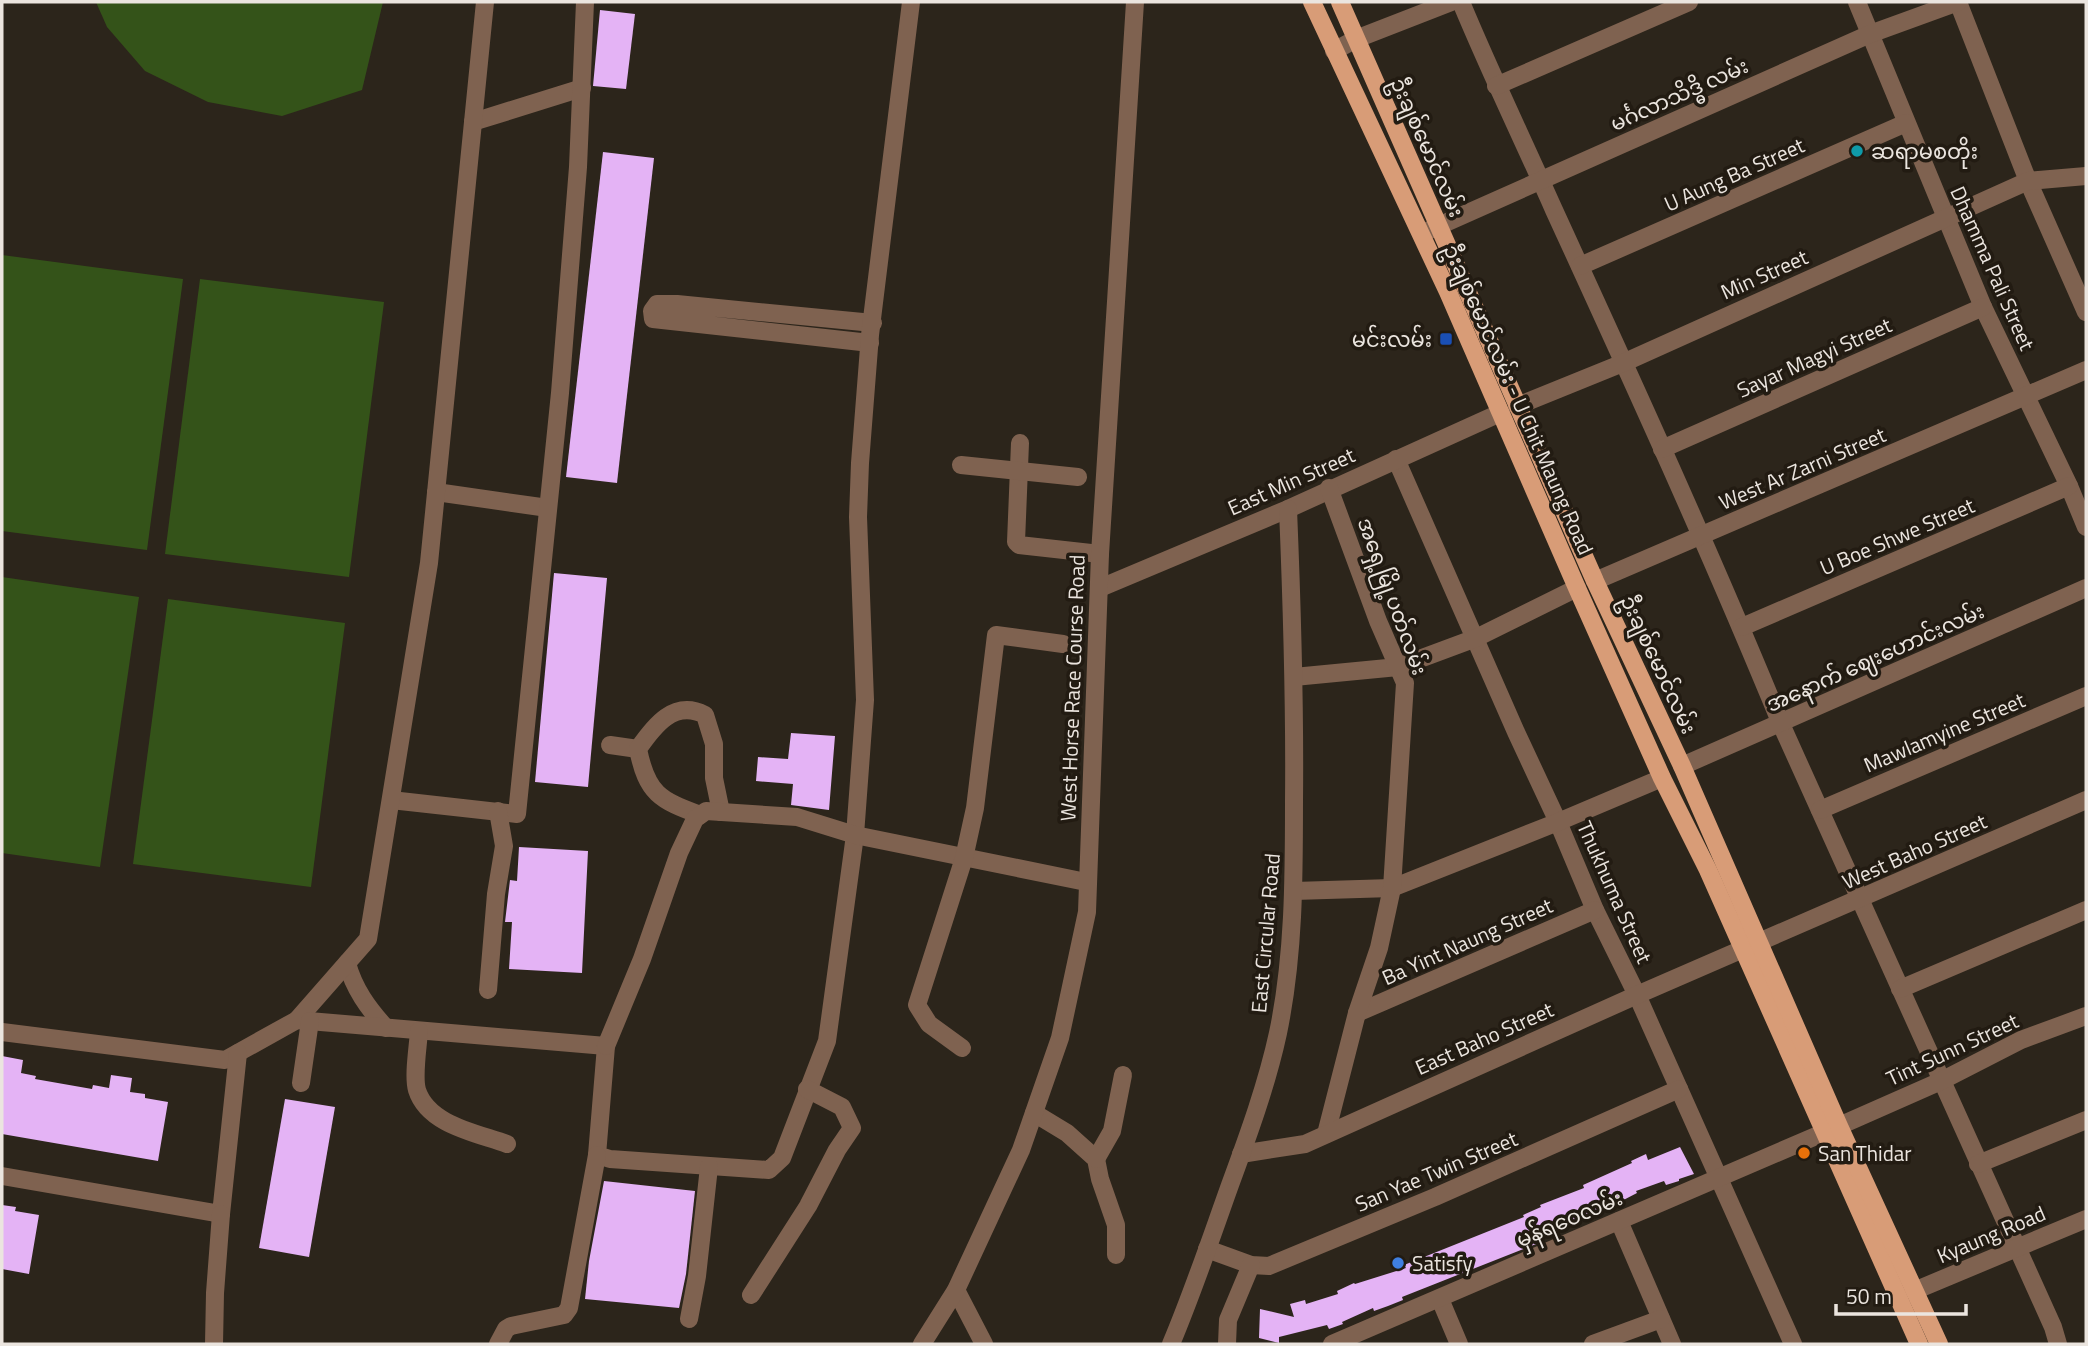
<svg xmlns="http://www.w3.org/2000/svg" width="2088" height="1346" viewBox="0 0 2088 1346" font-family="'Titillium Web','Noto Sans Myanmar',sans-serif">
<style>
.green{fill:#345319}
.building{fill:#e4b3f5}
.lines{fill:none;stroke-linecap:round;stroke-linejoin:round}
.minor{stroke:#7f6250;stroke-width:18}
.major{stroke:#d89c77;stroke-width:18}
.culture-dot{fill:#0f9aa8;stroke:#221b12;stroke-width:2.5}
.transit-dot{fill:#1a4fb4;stroke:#221b12;stroke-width:2.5}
.food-dot{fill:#e8710a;stroke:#221b12;stroke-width:2.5}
.shop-dot{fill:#3f7fe0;stroke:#221b12;stroke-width:2.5}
.labels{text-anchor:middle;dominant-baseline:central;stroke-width:7;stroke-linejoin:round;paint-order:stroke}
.street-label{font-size:21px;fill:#ebe5df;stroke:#221b12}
.poi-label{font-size:21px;fill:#ebe5df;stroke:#221b12;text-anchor:start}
</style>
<rect width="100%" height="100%" fill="#2c251b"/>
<!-- green -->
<g class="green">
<polygon points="96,2 383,2 362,90 282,116 208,102 145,71 107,27"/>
<polygon points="2,255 183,279 147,550 2,531"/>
<polygon points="200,279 384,302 349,577 165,554"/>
<polygon points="2,577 139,597 100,867 2,853"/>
<polygon points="168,599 345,623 311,887 133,864"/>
</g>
<!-- building -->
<g class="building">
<polygon points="600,10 635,14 626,89 593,86"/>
<polygon points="603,152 654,158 617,483 566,477"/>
<polygon points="554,573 607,578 588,787 535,782"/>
<polygon points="791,733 835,736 829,810 791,805 793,784 756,781 758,757 788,759"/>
<polygon points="519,847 588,851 582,973 509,969 512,922 505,922 510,880 517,881"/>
<polygon points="2,1056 23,1060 21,1073 36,1076 35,1079 92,1089 93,1085 109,1088 111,1075 132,1078 130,1092 145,1094 145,1098 168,1102 158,1161 2,1134"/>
<polygon points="285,1099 335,1107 309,1257 259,1248"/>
<polygon points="1680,1147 1694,1174 1679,1179 1679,1181 1666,1185 1664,1181 1636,1191 1637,1193 1610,1207 1592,1212 1594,1217 1551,1233 1553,1235 1534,1241 1536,1244 1402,1297 1403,1300 1388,1306 1374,1311 1373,1308 1342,1322 1343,1324 1329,1329 1327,1325 1279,1337 1279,1343 1259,1338 1260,1309 1294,1317 1290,1304 1305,1300 1306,1304 1338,1294 1337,1291 1354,1283 1355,1284 1406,1268 1404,1265 1524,1217 1523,1215 1541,1207 1540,1205 1584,1188 1583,1185 1632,1163 1631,1161 1646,1154 1648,1160"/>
<polygon points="604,1181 695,1191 686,1274 679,1308 585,1299 589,1261"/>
<polygon points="2,1205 16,1207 15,1211 39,1215 29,1274 2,1269"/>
</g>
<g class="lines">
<!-- minor -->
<g class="minor">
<path d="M1461 2C1490 72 1523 140 1554 210 1632 380 1710 551 1781 724L2053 1327 2058 1344"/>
<polyline points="1857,2 1983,307 2069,486 2086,527"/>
<polyline points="1958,2 2028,181 2086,312"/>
<polyline points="1334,51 1356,39 1451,2"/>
<polyline points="1496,86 1689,2"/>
<polyline points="473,122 582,88"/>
<polyline points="1425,232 1870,34 1958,2"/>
<polyline points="1580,266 1906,123"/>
<polyline points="870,343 653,319 652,311 657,304 677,304 873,323"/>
<polyline points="1517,406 1623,363 2028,181 2086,176"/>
<polyline points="1020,443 1016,542 1019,545 1100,554"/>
<polyline points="1662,449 1983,307"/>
<polyline points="1396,459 1516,732 1558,822 1595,910 1637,995 1793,1344"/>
<polyline points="961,465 1078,477"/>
<polyline points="436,492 548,508"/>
<polyline points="1595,581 2086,370"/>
<polyline points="1100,588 1288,509 1500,413"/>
<polyline points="1742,627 2069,486"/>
<polyline points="1294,677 1398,667 1476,638 1577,588"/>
<polyline points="610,745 638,749"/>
<polyline points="1682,766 2086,588"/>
<polyline points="391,800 517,814 560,393 578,167 585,2"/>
<polyline points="1820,810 2086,696"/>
<path d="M700 815C660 800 647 794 638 749 654 726 674 699 705 715L714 744V778L721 812"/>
<polyline points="1294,891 1392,888 1558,822 1662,778"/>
<path d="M347 963C354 989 368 1008 386 1028"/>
<polyline points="1900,989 2086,910"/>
<polyline points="488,990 496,894 504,846 498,811"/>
<polyline points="1357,1013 1595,910"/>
<polyline points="297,1020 606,1046 597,1155 610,1159 769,1170 782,1158 827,1041 855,835 865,700 858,517 860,463 870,335 911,2"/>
<path d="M419 1031C418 1047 413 1076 417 1090 428 1125 477 1133 507 1144"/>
<polyline points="2,1032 225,1060 297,1020 368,939 429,563 485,2"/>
<polyline points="606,1046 642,959 679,853 695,819 706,811 797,817 855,835 1086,882"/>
<polyline points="962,1048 929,1024 917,1005 964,858 975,808 996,635 1063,644"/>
<polyline points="301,1083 310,1021"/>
<polyline points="1034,1113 1067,1133 1096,1159 1100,1179 1116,1225 1116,1255"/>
<polyline points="1839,1126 1941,1081 2021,1040 2086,1016"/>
<polyline points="1326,1134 1357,1013 1379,948 1392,888 1405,683 1378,621 1329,488"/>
<polyline points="1241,1154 1305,1144 1637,995 2086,800"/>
<polyline points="1096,1159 1112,1131 1123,1075"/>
<polyline points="1978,1164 2086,1120"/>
<polyline points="2,1176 221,1214 238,1053"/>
<polyline points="1619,1221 1672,1344"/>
<polyline points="1207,1249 1251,1265 1269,1266 1435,1197 1679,1089"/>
<polyline points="956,1290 984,1344"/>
<polyline points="1914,1291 2086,1219"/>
<polyline points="751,1295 808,1206 837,1150 852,1128 842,1107 807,1089"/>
<polyline points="1440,1299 1459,1344"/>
<polyline points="689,1319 697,1276 709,1167"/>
<polyline points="214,1344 215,1293 221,1214"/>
<polyline points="498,1344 506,1329 511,1326 564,1315 569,1308 597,1155"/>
<polyline points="922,1344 956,1290 1021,1150 1060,1038 1087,912 1100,554 1135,2"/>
<path d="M1171 1344C1193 1292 1211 1238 1230 1185 1248 1136 1267 1084 1278 1033 1294 956 1294 878 1294 801 1295 703 1292 606 1288 509"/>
<polyline points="1227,1344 1228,1320 1251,1265"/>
<polyline points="1332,1344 1823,1133"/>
<polyline points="1593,1344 1661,1319"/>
</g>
<!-- major -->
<g class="major">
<polyline points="1312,2 1448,292 1577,588 1662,778 1708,870 1919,1344"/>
<polyline points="1340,2 1595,581 1682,766 1839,1126 1939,1344"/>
</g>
</g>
<!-- markers -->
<circle class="culture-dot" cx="1857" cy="151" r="7"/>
<rect class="transit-dot" x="1439" y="332" width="14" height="14" rx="3.5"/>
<circle class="food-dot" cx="1804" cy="1153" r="7"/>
<circle class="shop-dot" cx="1398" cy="1263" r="7"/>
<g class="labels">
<!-- street labels -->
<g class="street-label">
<text transform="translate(1679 94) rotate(-24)">မင်္ဂလာသိဒ္ဓိ လမ်း</text>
<text transform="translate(1428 147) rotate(66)">ဦးချစ်မောင်လမ်း</text>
<text transform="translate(1734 174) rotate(-24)">U Aung Ba Street</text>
<text transform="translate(1993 268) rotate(66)">Dhamma Pali Street</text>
<text transform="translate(1764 274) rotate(-24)">Min Street</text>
<text transform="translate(1814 357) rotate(-24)">Sayar Magyi Street</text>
<text transform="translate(1519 399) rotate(66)">ဦးချစ်မောင်လမ်း - U Chit Maung Road</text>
<text transform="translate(1802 468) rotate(-23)">West Ar Zarni Street</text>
<text transform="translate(1291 481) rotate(-24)">East Min Street</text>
<text transform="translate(1897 536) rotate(-23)">U Boe Shwe Street</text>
<text transform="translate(1393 596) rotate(70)">အရှေ့မြို့ပတ်လမ်း</text>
<text transform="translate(1875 657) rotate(-24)">အနောက် ဈေးဟောင်းလမ်း</text>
<text transform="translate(1659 664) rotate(65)">ဦးချစ်မောင်လမ်း</text>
<text transform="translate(1072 688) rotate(-88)">West Horse Race Course Road</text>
<text transform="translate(1944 732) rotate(-23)">Mawlamyine Street</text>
<text transform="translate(1914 851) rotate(-24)">West Baho Street</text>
<text transform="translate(1615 892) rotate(66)">Thukhuma Street</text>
<text transform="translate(1265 933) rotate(-85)">East Circular Road</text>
<text transform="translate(1467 941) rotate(-24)">Ba Yint Naung Street</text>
<text transform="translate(1484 1038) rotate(-24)">East Baho Street</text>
<text transform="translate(1952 1049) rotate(-25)">Tint Sunn Street</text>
<text transform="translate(1436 1171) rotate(-23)">San Yae Twin Street</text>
<text transform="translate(1569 1218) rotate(-23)">မှန်ရဝေလမ်း</text>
<text transform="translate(1991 1234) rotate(-23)">Kyaung Road</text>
</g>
<!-- poi labels -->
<g class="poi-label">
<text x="1871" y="151">ဆရာမစတိုး</text>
<text x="1432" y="339" text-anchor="end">မင်းလမ်း</text>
<text x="1818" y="1153">San Thidar</text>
<text x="1412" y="1263">Satisfy</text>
</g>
</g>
<!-- border -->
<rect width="2088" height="1346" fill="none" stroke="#ebe5df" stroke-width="7"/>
<!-- scale -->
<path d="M1836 1304v10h130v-10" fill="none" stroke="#ebe5df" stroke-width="3.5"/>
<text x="1846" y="1304" font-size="21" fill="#ebe5df" stroke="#221b12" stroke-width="5" paint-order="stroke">50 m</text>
</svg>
